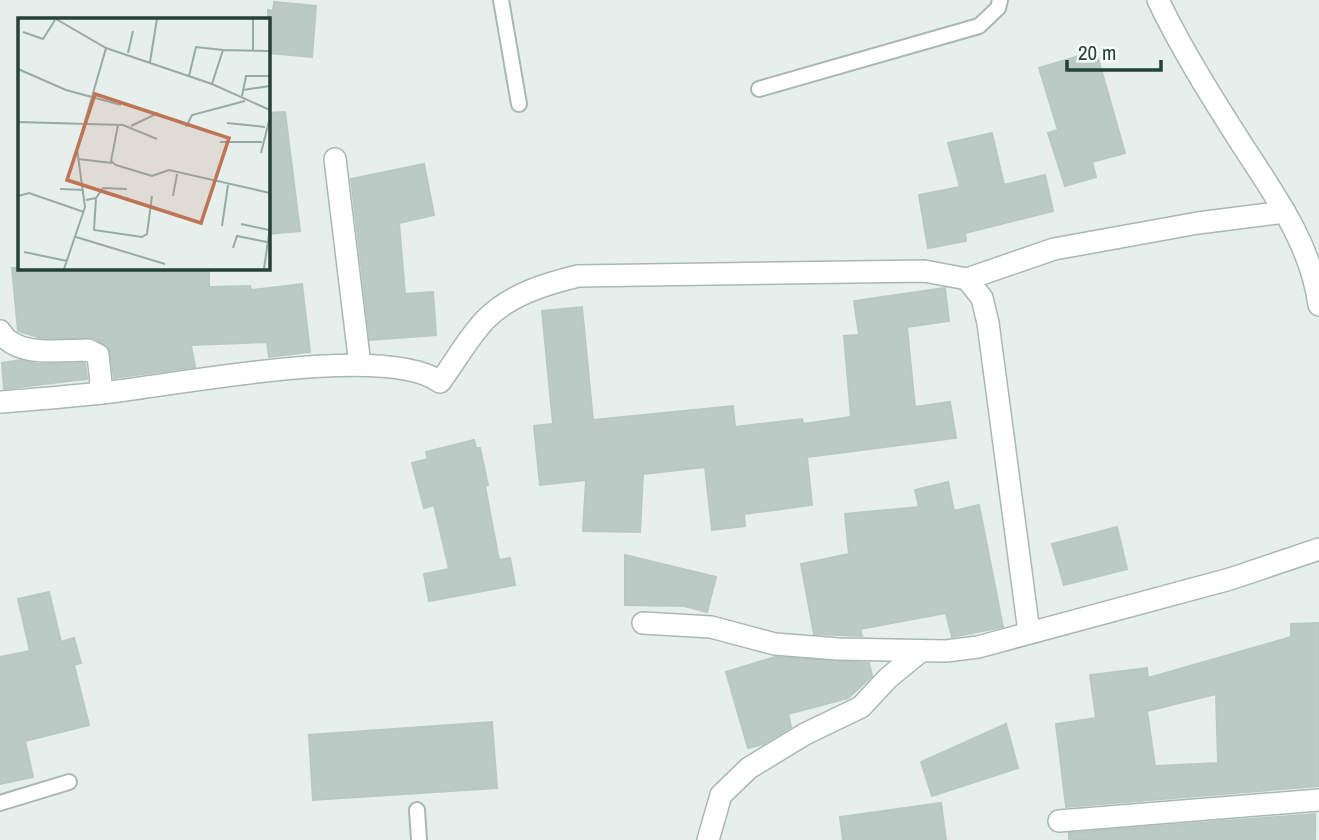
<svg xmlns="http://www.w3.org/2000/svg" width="1319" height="840" viewBox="0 0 1319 840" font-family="'Archivo Narrow',sans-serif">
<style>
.building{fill:#bbcac4;stroke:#b8c9c2;stroke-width:2;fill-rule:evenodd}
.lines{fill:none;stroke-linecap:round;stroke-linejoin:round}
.lane-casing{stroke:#a8b8b2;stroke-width:18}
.street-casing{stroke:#a8b8b2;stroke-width:24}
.lane{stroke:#fff;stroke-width:14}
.street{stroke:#fff;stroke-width:21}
.inset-road{fill:none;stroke:#98aaa4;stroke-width:2}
.view{fill:#c07456;fill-opacity:0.15;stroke:#c07456;stroke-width:3.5}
.inset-edge{fill:none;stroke:#24423a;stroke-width:3.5}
</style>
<rect width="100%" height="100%" fill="#e6efeb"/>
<!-- building -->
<g class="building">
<polygon points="274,2 316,6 312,57 268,53 268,10 273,11"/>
<polygon points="1096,51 1125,153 1092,162 1096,177 1065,186 1048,133 1058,130 1039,68"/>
<polygon points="285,112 300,231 268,234 268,113"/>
<polygon points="992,133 1004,185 1045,175 1053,211 965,233 966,241 928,248 919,195 960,187 948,143"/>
<polygon points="424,164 434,215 399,223 405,294 433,292 436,335 370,340 351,179"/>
<polygon points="12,268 209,268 209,287 250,286 251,290 302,284 310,352 269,357 267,342 191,345 195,367 114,378 109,348 94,338 41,338 18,331"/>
<polygon points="945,288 949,321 907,327 915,407 950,402 956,438 807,457 812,505 744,514 745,526 712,530 705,467 643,474 640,532 583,531 586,480 540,485 534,426 553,424 542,311 582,307 593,420 733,406 735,427 802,419 803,424 851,417 844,336 859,335 854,301"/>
<polygon points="20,360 39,364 85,363 87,379 4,389 2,363"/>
<polygon points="474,440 476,448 480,448 488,485 485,486 499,560 510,558 515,585 429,601 424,574 449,569 434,505 424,508 412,463 428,459 426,452"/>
<polygon points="948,482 954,511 979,505 1003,627 952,637 946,613 860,629 862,636 814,634 801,564 849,554 845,514 919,507 915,490"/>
<polygon points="1117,527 1127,569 1064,585 1052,544"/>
<polygon points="625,555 716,577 707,612 684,606 625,605"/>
<polygon points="49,592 61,642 74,638 81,663 74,665 89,725 25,741 33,777 0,784 0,657 30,651 18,599"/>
<path d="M1319 623V786L1066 807 1056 724 1096 718 1090 675 1147 668 1148 678 1291 637V624ZM1216 694 1218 763 1155 766 1147 711Z"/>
<polygon points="775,657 869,663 872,676 848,698 788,714 791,727 763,744 748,748 726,672"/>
<polygon points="492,722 497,788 313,800 309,735"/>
<polygon points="1006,724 1018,768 932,796 921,762"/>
<polygon points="941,803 946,840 843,840 840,817"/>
<polygon points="1315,814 1315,840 1069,840 1069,833"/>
</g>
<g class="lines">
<!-- lane casing -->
<g class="lane-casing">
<g id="lane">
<polyline points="501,0 519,104"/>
<polyline points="759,89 979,26 998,8 1000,0"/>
<polyline points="0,803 69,782"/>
<polyline points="417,810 419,840"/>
</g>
</g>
<!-- street casing -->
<g class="street-casing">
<g id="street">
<path d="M1158 0C1182 50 1211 96 1241 143 1274 194 1311 244 1319 305"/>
<polyline points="335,159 360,365"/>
<polyline points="967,279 1054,249 1198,223 1285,212"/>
<path d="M0 331C16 358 60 350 88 350L98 355 102 393"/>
<path d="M0 402C39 399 79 396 118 391 186 383 387 343 440 382 455 362 468 338 485 320 509 295 545 284 578 276L924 271 967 279 982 298 988 323 1029 632"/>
<polyline points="643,623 711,627 775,644 838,649 946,651 978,647 1230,579 1319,549"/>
<polyline points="1059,821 1319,800"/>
<polyline points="708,840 721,795 749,768 805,734 861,707 888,678 921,651"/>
</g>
</g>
<!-- lane -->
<use href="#lane" class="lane"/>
<!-- street -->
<use href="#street" class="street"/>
</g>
<!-- overview -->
<g transform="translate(18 18)">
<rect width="252" height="252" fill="#e6efeb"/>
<path class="inset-road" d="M38 1 88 30 194 66 252 92M5 14 25 21 37 2M235 32V1M110 35 115 13M132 44 139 1M0 51 48 72 103 87M171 58 178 29 205 32M194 66 205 32 252 33M225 72 252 68M224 78 228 58H252M0 104 105 107 139 121M209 105 247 109M100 107 93 143 98 147 134 158 151 152 252 175M113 108 140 95M168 109 174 97 227 83M202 124H244M243 135 252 99M60 141 94 145M42 171 66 172M0 178 11 175 66 194M155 178 159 156M78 180 76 212 124 219 129 216 134 178M68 182 78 180 85 170 109 171M223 206 251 212M204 208 210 167M58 219 147 246M215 230 219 218 249 224M6 234 49 243M46 251 67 189 59 131 88 30M246 251 252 209"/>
<path class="view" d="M77 76 211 120 183 205 49 162Z"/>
<rect width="252" height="252" class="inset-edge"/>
</g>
<!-- scale -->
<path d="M1067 60v10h94v-10" fill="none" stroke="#24423a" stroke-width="3.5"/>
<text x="1078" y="60" font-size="21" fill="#24423a" stroke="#f7fbf9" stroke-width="5" paint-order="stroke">20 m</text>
</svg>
